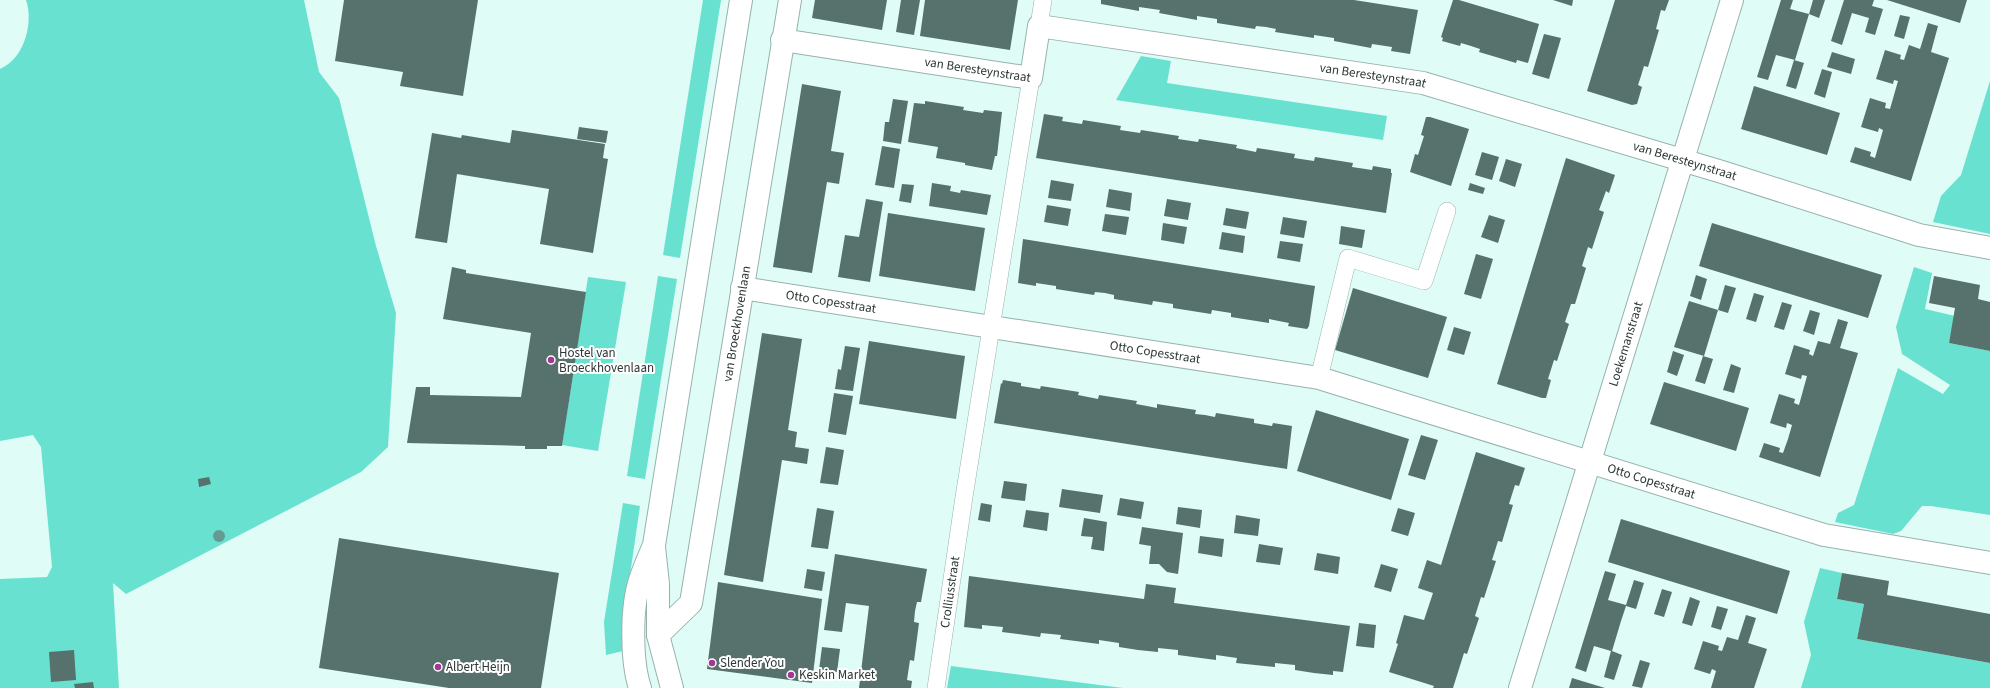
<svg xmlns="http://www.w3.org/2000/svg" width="1990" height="688" viewBox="0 0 1990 688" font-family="'Source Sans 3',sans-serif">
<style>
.green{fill:#69e1d0}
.building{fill:#57716c}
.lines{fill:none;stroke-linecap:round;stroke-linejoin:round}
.lane-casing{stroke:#97b2ad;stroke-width:18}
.street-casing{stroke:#97b2ad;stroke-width:24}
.secondary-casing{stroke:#97b2ad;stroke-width:24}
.lane{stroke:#fff;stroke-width:17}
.street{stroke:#fff;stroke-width:22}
.secondary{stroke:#fff;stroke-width:22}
.tree{fill:#659a92}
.poi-dot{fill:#a43796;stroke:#fff;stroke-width:1.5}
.labels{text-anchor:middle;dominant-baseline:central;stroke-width:4;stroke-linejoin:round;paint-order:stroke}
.street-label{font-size:13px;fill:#2c3735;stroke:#fff}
.poi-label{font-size:13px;fill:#2c3735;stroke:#fff;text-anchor:start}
</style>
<rect width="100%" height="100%" fill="#dffcf6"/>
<!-- green -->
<g class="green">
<path d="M26 0H304L319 72 339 98 376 246 396 313 388 447 361 472 126 594 113 583 119 688H0V579L47 577 52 567 41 447 33 435 0 441V69C24 59 34 23 26 0Z"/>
<polygon points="703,0 721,0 680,258 663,255"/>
<polygon points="1141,56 1171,61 1167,83 1387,116 1383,140 1116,100"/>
<polygon points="1990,81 1990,234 1933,222 1941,196 1961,175"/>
<polygon points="1914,267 1932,273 1925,309 1955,316 1949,343 1990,351 1990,515 1931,506 1922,506 1901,531 1893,534 1835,522 1838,513 1854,505 1898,368 1943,394 1950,385 1902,354 1896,327"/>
<polygon points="658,276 677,279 645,479 627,476"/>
<polygon points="588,277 626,282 598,451 562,445"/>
<polygon points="623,503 640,506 623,623 623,651 606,655 604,622"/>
<polygon points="1820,568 1842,573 1837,599 1864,604 1857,639 1990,663 1990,688 1801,688 1811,655 1804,622"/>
<polygon points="951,666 1123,688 947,688"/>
</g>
<!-- building -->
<g class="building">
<polygon points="344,0 478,0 463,96 400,86 403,72 335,61"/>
<polygon points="815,0 887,0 882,30 812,18"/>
<polygon points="901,0 920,0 914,35 896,32"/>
<polygon points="925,0 1018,0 1010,50 920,36"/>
<polygon points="1101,0 1354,0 1418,10 1410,54 1391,51 1392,47 1372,44 1371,48 1334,41 1334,38 1314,35 1314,38 1275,32 1276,29 1266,27 1256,26 1255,29 1217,23 1217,19 1197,16 1197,20 1159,13 1160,10 1139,7 1139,11 1101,4"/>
<polygon points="1453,0 1459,0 1539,24 1528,63 1517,60 1516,63 1479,52 1480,49 1471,46 1461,43 1460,46 1442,41 1443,38 1441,37"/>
<polygon points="1553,0 1573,0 1572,6"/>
<polygon points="1615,0 1669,0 1665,11 1661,10 1656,29 1659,30 1648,67 1644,66 1641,76 1638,85 1642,87 1637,104 1632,105 1587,91"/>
<polygon points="1781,0 1793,0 1790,9 1809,14 1795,60 1776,55 1768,80 1757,77"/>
<polygon points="1813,0 1825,0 1819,18 1809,14"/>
<polygon points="1844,0 1874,0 1872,6 1883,9 1875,35 1865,32 1869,18 1852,13 1842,45 1831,41"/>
<polygon points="1887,0 1967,0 1960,23"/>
<polygon points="1900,15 1910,17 1904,39 1894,36"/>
<polygon points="1928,23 1938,26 1931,52 1949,58 1911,181 1850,162 1855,147 1871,152 1870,156 1875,158 1883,130 1879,128 1878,132 1861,127 1870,98 1886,103 1885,108 1890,109 1898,81 1894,80 1893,84 1876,79 1885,50 1901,55 1900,59 1904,60 1909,45 1920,49"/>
<polygon points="1544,34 1561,38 1549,79 1532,74"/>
<polygon points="1832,52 1855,59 1851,74 1827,67"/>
<polygon points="1794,60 1804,63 1796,89 1786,86"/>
<polygon points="1822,69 1832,72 1825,98 1814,94"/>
<polygon points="802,84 841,91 831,151 844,153 839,184 827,182 812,273 773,267"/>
<polygon points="1754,86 1840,113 1827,155 1741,129"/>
<polygon points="893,99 908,101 901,144 883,141 885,122 889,122"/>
<polygon points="925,101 964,107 963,110 983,113 984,110 1002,112 997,156 995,156 992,170 965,165 965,163 936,158 938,147 908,142 914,103 925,104"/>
<polygon points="1044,114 1063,117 1062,121 1082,124 1083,120 1121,126 1120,130 1140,133 1141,130 1179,136 1178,139 1198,142 1199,139 1237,145 1236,148 1256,152 1257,148 1295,154 1294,158 1314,161 1315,157 1353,163 1352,167 1372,170 1373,166 1391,169 1391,173 1392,173 1386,213 1036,158"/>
<polygon points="1426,117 1430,117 1469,129 1451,186 1410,172 1415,154 1418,155 1424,136 1421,135"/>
<polygon points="579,127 608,131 606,143 577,139"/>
<polygon points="512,130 605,144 603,158 608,159 593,253 540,244 549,189 457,174 447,243 415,238 432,133 461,138 462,135 510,143"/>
<polygon points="882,146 900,149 894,188 875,185"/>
<polygon points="1482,152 1499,157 1492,180 1475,175"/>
<polygon points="1566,158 1615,175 1609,193 1606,191 1599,210 1604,212 1592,249 1588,247 1582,266 1586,268 1575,304 1571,304 1565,322 1569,324 1557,361 1554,360 1548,379 1551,380 1546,398 1542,398 1497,384"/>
<polygon points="1506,159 1522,164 1515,187 1499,181"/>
<polygon points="1051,180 1074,184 1071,201 1048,198"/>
<polygon points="932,183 951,186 950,191 960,193 961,190 991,195 987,215 929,206"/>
<polygon points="1470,183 1485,188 1483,194 1468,190"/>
<polygon points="902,184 914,185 911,203 899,201"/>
<polygon points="1109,189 1132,193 1130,211 1106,207"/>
<polygon points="866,199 883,202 870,282 838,277 845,235 859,237"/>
<polygon points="1167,199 1191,203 1188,220 1164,216"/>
<polygon points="1047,205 1071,209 1068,226 1044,222"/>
<polygon points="1226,208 1249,212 1246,229 1223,225"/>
<polygon points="888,213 985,228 975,291 879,276"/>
<polygon points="1105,214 1129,217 1126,235 1102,231"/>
<polygon points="1489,215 1505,220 1498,243 1481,237"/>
<polygon points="1283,217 1307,221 1304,238 1280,234"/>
<polygon points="1163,223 1187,227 1184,244 1161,240"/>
<polygon points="1712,223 1882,275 1868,318 1699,266"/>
<polygon points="1341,226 1365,230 1362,248 1339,244"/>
<polygon points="1222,232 1245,236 1243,253 1219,249"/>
<polygon points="1023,239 1315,286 1309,326 1307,329 1288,326 1289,323 1269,319 1269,323 1231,317 1231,313 1212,310 1211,314 1173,308 1173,304 1153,301 1152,305 1114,299 1114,295 1105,293 1095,292 1094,295 1056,289 1056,286 1036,283 1036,286 1018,283"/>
<polygon points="1280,241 1303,244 1300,262 1277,258"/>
<polygon points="1476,254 1493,259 1481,299 1464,294"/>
<polygon points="452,267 466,270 466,273 586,292 562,446 547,446 547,449 525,449 525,446 407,443 416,387 430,387 430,395 521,397 531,333 443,319"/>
<polygon points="1696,275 1707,279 1701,300 1690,296"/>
<polygon points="1934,276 1980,285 1978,299 1990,302 1990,351 1949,343 1955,308 1929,303"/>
<polygon points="1725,285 1736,288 1728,313 1718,310"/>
<polygon points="1353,288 1447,317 1428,378 1335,350"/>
<polygon points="1754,293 1764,296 1756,322 1746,319"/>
<polygon points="1689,301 1718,310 1704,356 1674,347"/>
<polygon points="1782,302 1792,305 1784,330 1774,327"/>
<polygon points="1810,310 1820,313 1814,335 1803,331"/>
<polygon points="1838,319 1848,322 1840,348 1858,353 1820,477 1759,457 1764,443 1780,448 1779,452 1783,453 1788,439 1792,425 1787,423 1786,428 1770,423 1779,394 1795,399 1794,403 1799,405 1807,376 1802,375 1801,379 1785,374 1794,345 1810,350 1809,354 1813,356 1818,341 1830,344"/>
<polygon points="1454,327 1471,332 1464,355 1447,350"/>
<polygon points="762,333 802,339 788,430 797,432 795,447 809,449 807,464 782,460 763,582 724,575"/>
<polygon points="869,341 965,356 956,419 859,404"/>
<polygon points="845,346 860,348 853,391 835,389 838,369 841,370"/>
<polygon points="1673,351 1684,355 1677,376 1667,372"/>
<polygon points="1703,356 1713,359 1705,384 1695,381"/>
<polygon points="1731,364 1741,368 1734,393 1723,390"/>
<polygon points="1003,380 1021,383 1021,386 1040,389 1041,386 1079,392 1078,395 1098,399 1099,395 1137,401 1136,404 1147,406 1157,408 1157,404 1196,410 1195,414 1205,415 1215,417 1216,413 1254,419 1254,423 1272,426 1273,423 1292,426 1287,469 994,423 1001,383 1002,384"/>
<polygon points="1664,382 1749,408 1736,451 1650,424"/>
<polygon points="834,393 853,396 846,435 828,432"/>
<polygon points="1316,410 1409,439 1391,500 1297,471"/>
<polygon points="1421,435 1438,440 1425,480 1408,475"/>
<polygon points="826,447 844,450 838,485 820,483"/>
<polygon points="1476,452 1525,468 1519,486 1515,485 1509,504 1513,505 1502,542 1498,541 1492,560 1496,561 1484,598 1481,597 1475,616 1479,618 1467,654 1464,653 1453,688 1433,688 1434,686 1389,672 1398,644 1396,643 1404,615 1424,620 1433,593 1418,588 1427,560 1441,565"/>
<polygon points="209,477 211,484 199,487 198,479"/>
<polygon points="1004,481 1027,484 1025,501 1001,498"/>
<polygon points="1062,489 1103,495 1100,513 1059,507"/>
<polygon points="1120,498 1144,502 1141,519 1117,515"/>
<polygon points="981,503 992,505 990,522 978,520"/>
<polygon points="1178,507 1202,510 1200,528 1176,524"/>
<polygon points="817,508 834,511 828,549 811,547"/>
<polygon points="1398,508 1415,513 1408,536 1391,531"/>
<polygon points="1026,510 1049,513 1047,531 1023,527"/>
<polygon points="1236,515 1260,519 1258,536 1234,533"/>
<polygon points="1084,518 1107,522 1104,551 1091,549 1093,537 1081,536"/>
<polygon points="1621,519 1790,571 1777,614 1608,562"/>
<polygon points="1142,527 1183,533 1178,574 1167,572 1159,564 1149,564 1151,546 1139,544"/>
<polygon points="1200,536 1224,539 1222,557 1198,553"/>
<polygon points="339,538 559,573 541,688 449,688 319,668"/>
<polygon points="1259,544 1283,548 1280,565 1256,562"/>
<polygon points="1317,553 1340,557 1338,574 1314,570"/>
<polygon points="835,554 927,569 921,602 917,602 915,611 914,622 919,623 914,661 910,660 907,680 912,681 911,688 859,688 869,606 846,603 842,632 824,630"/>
<polygon points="1381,564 1398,569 1391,592 1374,587"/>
<polygon points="807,569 825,572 822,591 804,588"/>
<polygon points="1605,571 1616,574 1608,600 1626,605 1634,580 1644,583 1636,609 1626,606 1621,621 1612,651 1622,655 1614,680 1604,677 1611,651 1594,646 1586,672 1575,668"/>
<polygon points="1842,573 1889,581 1887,595 1990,614 1990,663 1857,639 1864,604 1837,599"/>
<polygon points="969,576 1144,599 1146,584 1176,588 1174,603 1350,626 1343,672 1333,671 1333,675 1314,673 1295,670 1295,665 1275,663 1275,667 1236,663 1237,658 1216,655 1216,660 1178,655 1178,650 1158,648 1158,652 1138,650 1119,647 1119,643 1099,640 1099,644 1060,639 1061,635 1041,633 1040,637 1002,632 1003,627 982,625 982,629 964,627"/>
<polygon points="718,582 822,599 812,683 707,669"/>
<polygon points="1662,589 1672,592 1664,617 1654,614"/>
<polygon points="1690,597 1700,601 1692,626 1682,623"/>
<polygon points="1717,606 1728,609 1721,630 1711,627"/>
<polygon points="1746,615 1756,618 1748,643 1767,649 1754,688 1711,688 1716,671 1712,669 1710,674 1694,669 1703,641 1719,646 1718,650 1722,651 1727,637 1738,640"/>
<polygon points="1359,623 1376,625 1374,648 1356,646"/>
<polygon points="822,647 840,649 837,672 819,670"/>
<polygon points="74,650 76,680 51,682 49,652"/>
<polygon points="1640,660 1650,663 1642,688 1632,686"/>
<polygon points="1572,678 1605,688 1569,688"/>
<polygon points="93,682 94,688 75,688 74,684"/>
</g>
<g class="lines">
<!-- lane casing -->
<g class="lane-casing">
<g id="lane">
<polyline points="1039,26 1043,0"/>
<polyline points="1319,378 1348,258 1424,281 1447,211"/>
<path id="s1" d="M936 688 964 497 1031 78"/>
</g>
</g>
<!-- street casing -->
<g class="street-casing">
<g id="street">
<path id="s2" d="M782 40 1031 78 1039 26 1423 83 1722 172 1919 235 1990 248"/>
<path id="s3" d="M742 288 1319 378 1824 535 1990 563"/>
<path id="s4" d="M658 635 691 603 790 0"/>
<path id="s5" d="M1520 688 1732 0"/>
</g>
</g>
<!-- secondary casing -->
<g class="secondary-casing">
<g id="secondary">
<polyline points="654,547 658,584 658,635 672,688"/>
<path d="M640 688C631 661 631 607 640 580 644 568 649 557 654 545L741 0"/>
</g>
</g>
<!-- lane -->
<use href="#lane" class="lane"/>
<!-- street -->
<use href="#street" class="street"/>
<!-- secondary -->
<use href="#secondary" class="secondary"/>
</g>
<!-- trees -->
<circle class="tree" cx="219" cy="536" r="6"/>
<!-- markers -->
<g class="poi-dot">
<circle cx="551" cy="360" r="4"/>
<circle cx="712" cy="663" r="4"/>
<circle cx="438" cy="667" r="4"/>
<circle cx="791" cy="675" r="4"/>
</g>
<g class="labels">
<!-- street labels -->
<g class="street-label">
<text stroke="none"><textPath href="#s2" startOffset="198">van Beresteynstraat</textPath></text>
<text stroke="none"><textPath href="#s2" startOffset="642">van Beresteynstraat</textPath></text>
<text stroke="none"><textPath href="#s2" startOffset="966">van Beresteynstraat</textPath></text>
<text stroke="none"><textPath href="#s3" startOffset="90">Otto Copesstraat</textPath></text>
<text stroke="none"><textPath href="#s4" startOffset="329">van Broeckhovenlaan</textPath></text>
<text stroke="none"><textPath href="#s5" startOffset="360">Loekemanstraat</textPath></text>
<text stroke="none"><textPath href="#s3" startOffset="418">Otto Copesstraat</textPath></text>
<text stroke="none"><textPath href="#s3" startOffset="932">Otto Copesstraat</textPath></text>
<text stroke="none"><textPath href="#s1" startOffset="97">Crolliusstraat</textPath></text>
</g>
<!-- poi labels -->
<g class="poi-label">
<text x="559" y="353">Hostel van<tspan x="559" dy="15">Broeckhovenlaan</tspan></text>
<text x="720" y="663">Slender You</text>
<text x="446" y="667">Albert Heijn</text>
<text x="799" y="675">Keskin Market</text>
</g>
</g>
</svg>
